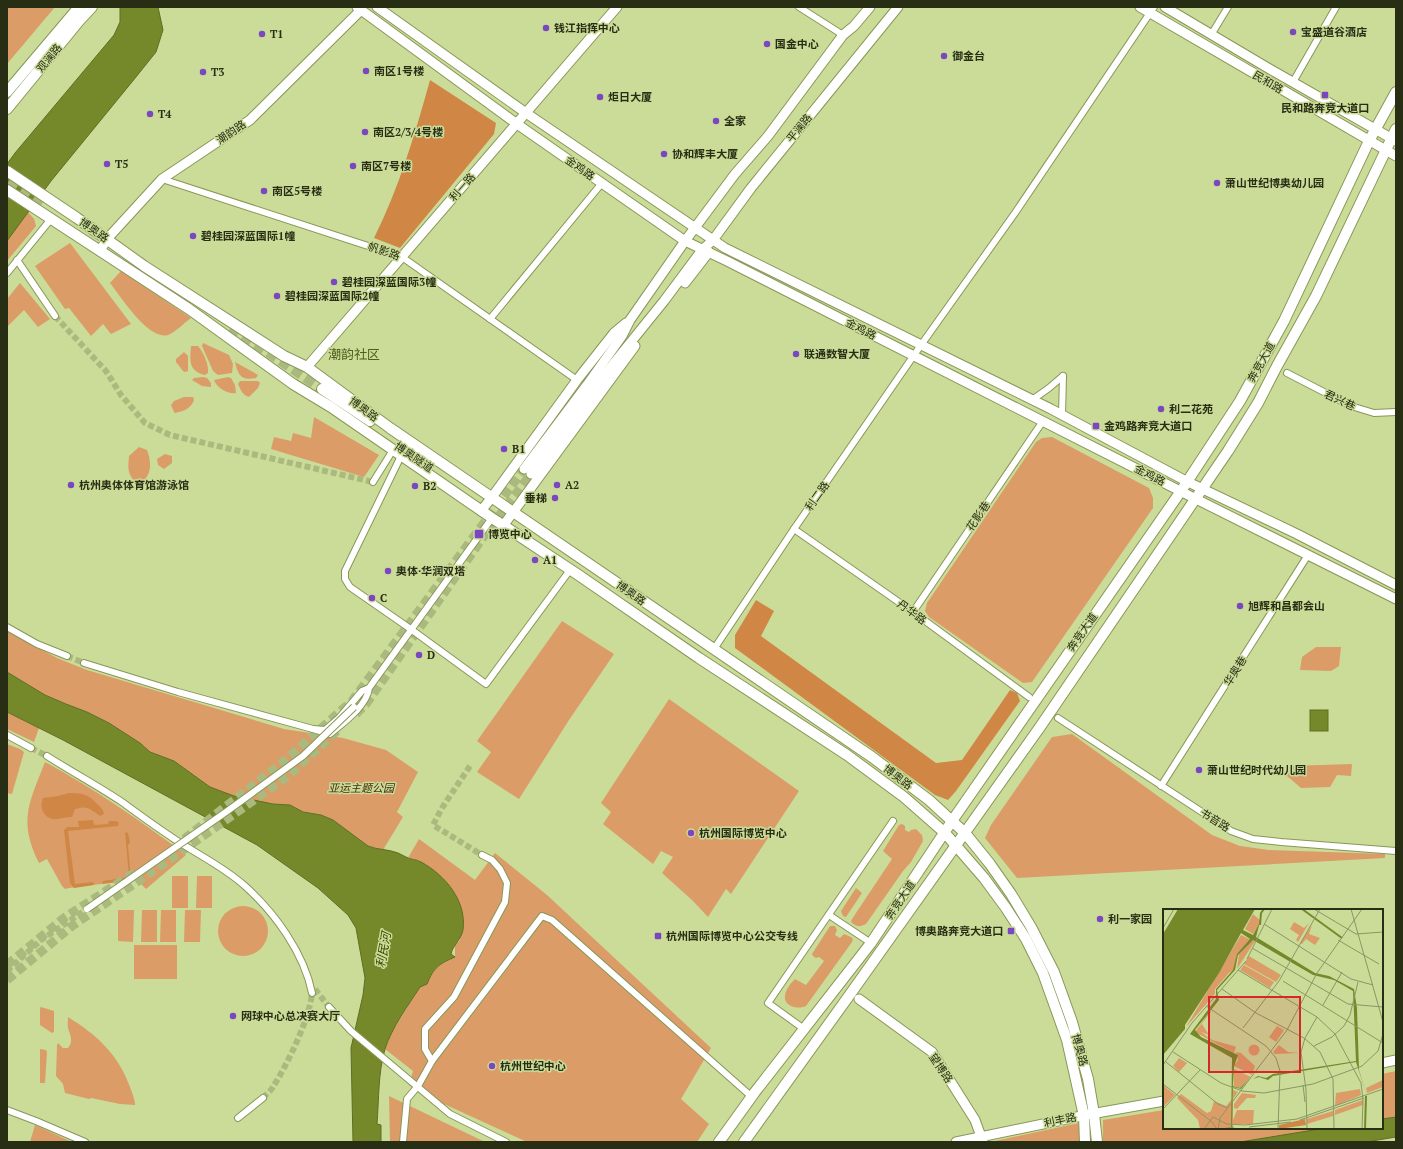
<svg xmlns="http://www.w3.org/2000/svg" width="1403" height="1149" viewBox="0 0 1403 1149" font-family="'PT Serif','Noto Sans SC',serif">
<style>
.green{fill:#db9c68}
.forest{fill:#d08746}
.water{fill:#76892a;stroke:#5f6e23}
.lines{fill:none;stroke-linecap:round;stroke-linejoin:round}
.street-tunnel{stroke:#aab97e;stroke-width:6;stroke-dasharray:6 3;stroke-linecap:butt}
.secondary-tunnel{stroke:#aab97e;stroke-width:9;stroke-dasharray:9 4.5;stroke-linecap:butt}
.primary-tunnel{stroke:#aab97e;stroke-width:10;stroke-dasharray:10 5;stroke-linecap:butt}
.street-casing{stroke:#889757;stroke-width:8}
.secondary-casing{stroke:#889757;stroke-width:11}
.primary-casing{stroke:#889757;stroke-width:12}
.street{stroke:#fff;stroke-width:6}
.secondary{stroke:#fff;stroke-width:9}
.primary{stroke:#fff;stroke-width:10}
.street-bridge-casing{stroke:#889757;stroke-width:8;stroke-linecap:butt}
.street-bridge{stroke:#fff;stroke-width:6}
.poi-dot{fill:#7a47be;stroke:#cbdc99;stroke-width:1.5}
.labels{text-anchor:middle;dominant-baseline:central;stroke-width:3;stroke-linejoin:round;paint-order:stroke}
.poi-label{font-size:11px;font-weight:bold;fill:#282e14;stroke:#cbdc99;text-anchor:start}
.street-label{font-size:11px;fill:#282e14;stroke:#cbdc99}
.park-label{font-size:11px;font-style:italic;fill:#492b0f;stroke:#cbdc99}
.water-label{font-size:12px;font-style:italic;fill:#3b4700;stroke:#cbdc99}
.quarter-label{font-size:13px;fill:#505d1d;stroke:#cbdc99}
.inset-river{fill:none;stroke:#76892a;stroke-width:2}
.inset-road{fill:none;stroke:#8a9664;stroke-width:1}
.view{fill:#d62828;fill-opacity:0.15;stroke:#d62828;stroke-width:2}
.inset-edge{fill:none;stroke:#282e14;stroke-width:2}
</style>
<rect width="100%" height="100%" fill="#cbdc99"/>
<!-- green -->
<g class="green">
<polygon points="7,7 55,7 7,64"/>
<polygon points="28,212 34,219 36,226 7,261 7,241"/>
<polygon points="70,243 131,324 111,334 103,324 91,336 69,308 65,309 35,266"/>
<path d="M121 271 191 318C184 323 176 332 168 335 149 341 121 297 110 283Z"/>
<polygon points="20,283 50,319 38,327 24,310 7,327 7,299"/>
<polygon points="203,343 229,355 233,364 232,373 218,375 213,371 202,346"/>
<path d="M191 346H198C204 353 209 365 208 373L205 375C188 371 190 360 191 346Z"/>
<polygon points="184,352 188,356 188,371 185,372 183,371 176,362 176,359"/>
<path d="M235 362 258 375 256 378C241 381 238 375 235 362Z"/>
<polygon points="203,377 207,378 211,383 211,387 202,386 192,380 194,378"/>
<path d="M228 377 231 378 235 385 236 393C228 395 216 387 214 380Z"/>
<path d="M240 381H258L260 383 258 388 249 397C242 395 241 390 238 384Z"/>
<path d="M184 397H193L194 400C191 409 183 411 175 413L174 412 171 405 174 401Z"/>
<polygon points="314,417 379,455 364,477 271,449 274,437 291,441 293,433 311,438"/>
<polygon points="1052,437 1149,488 1153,498 1153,508 1032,682 1023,683 929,617 925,611 927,603 1036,442 1042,438"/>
<path d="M139 447 147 450C152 463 152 476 139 485 127 475 128 470 129 456Z"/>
<polygon points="165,454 172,456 172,463 164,469 158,465 157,459"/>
<polygon points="562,621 614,654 569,720 519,799 477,772 491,752 477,741"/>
<polygon points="7,631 57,658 87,670 284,729 343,738 386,750 418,772 397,812 403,817 383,850 368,846 333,820 321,815 303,812 290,805 273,804 234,796 210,787 174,761 150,752 140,743 109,723 87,712 66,704 45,695 7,672"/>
<polygon points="1316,647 1341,647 1339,666 1331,671 1300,670 1302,657"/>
<polygon points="669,699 799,791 731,894 726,889 708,917 693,901 662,873 673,857 661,851 653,864 603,824 611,812 601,803"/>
<polygon points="7,712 39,728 34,742 7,729"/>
<polygon points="1072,734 1212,835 1240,846 1269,850 1385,854 1385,858 1017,878 985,838 991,825 1052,737"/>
<polygon points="7,744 20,749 24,752 12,794 7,793"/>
<path d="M45 762C95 789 141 821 186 855L146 889 138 881 133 880 69 888 65 889 62 886 47 859 39 863C18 821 29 803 45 762Z"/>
<polygon points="1352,764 1351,776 1337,775 1330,787 1301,788 1287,776 1288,766"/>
<path d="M902 824 905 826V830L909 832 911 830 916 829 922 835 923 841 911 862 903 871 866 924C860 927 856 927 851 922L852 919 892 859 883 851 899 825Z"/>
<path d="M419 839 475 880 495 853 547 895 711 1048 681 1099 709 1124 697 1142H527L418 1092 409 1085 413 1071 385 1049 392 1032 420 987 427 984C434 967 439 965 455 957V945L460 940 420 861 408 858Z"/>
<rect x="172" y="876" width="16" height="32"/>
<polygon points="197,876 212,876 212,908 196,908"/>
<polygon points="856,888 862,893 846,917 843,916 841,911"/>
<circle cx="243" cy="931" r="25"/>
<polygon points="118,910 134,910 133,942 118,941"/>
<polygon points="142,910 157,910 157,942 141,942"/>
<polygon points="161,910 176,910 176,942 160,942"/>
<polygon points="185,910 201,910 200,942 184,942"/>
<path d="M830 926H835L837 930 835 935 840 938 844 934 851 937 853 939 852 942 806 1006C800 1009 787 1008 785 999 784 991 790 984 795 979L806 985 824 961 819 957 816 958 813 956 812 954Z"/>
<rect x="134" y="945" width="43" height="34"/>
<polygon points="41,1007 54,1011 54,1032 52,1033 40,1025 40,1008"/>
<path d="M68 1017C97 1035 118 1054 130 1087 132 1093 135 1099 135 1105L120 1104 91 1098 89 1099 65 1093 63 1084 56 1076 57 1045 58 1043 63 1048H68C73 1042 71 1038 69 1031 67 1027 68 1022 68 1017Z"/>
<polygon points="40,1049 46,1050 47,1052 45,1083 40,1083"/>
<polygon points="1396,1071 1396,1117 1382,1119 1382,1074"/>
<polygon points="389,1096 485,1142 390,1142"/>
<polygon points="1164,1110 1164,1128 1329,1128 1245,1142 1103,1142 1103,1120"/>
<polygon points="1079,1123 1080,1142 995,1142 995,1141"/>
<polygon points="35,1125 72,1142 30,1142"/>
</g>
<!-- forest -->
<g class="forest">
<path d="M430 80 496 123 494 134 400 248 374 238C399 188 415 134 430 80Z"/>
<polygon points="756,600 774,611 761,636 936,763 962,760 1010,690 1017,693 1020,701 956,791 948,800 935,795 735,648 735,635"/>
<path d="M69 793C81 793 89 794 97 804 101 807 103 809 104 814L100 816C90 809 88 805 75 809L72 817C66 817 58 820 52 819 43 817 39 806 43 798L58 796Z"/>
<polygon points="93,820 94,825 108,824 109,821 116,821 119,823 118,826 68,831 75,884 93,882 94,885 74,888 70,883 64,830 67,827 79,827 78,821"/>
<polygon points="125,832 128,833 130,842 128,845 131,880 102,884 103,881 129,877"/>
</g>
<!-- water -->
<g class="water">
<polygon points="120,7 158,7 163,30 156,52 136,77 51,181 7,241 7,164 15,153 114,35 120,22"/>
<path d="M7 672 45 695 66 704 87 712 109 723 140 743 150 752 174 761 210 787 234 796 273 804 290 805 303 812 321 815 333 820 368 846C378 850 388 849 398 853 401 854 403 856 406 857 411 860 416 859 421 862 445 875 467 901 463 930 461 940 453 945 451 954L455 957C439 964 434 967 427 984L420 987C408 1006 392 1027 385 1049 378 1073 379 1099 377 1124L381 1125V1142H353L351 1048 363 995 365 978 356 928 348 915 318 888 257 845 63 740 7 712Z"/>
<rect x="1310" y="710" width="18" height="21"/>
<polygon points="1396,1117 1396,1137 1366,1142 1240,1142 1326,1128 1382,1128 1382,1119"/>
</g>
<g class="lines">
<!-- street-tunnel -->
<g class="street-tunnel">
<polyline points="55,316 106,371 121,395 145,423 170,435 373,482"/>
<polyline points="67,656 84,663"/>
<polyline points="354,707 369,688"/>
<polyline points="31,748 47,756"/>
<polyline points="470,766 442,808 433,825 482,855"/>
<polyline points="7,971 41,940 87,909"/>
<polyline points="315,989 329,1007"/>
<path d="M263 1098C266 1094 271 1091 273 1087 287 1065 310 1018 312 993"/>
</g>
<!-- secondary-tunnel -->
<g class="secondary-tunnel">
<polyline points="356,714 366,704 489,529 531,474"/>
<polyline points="184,839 282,763 352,701 524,469"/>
<polyline points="7,965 64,918 134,873"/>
<polyline points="7,980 72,926 169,860 288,776 339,729"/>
</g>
<!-- primary-tunnel -->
<g class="primary-tunnel">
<polyline points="7,184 42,207"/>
<polyline points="231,327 322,389"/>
</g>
<!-- street casing -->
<g class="street-casing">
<g id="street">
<polyline points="799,7 843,35"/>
<polyline points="1211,35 1228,7"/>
<polyline points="1293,82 1336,7"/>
<polyline points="162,179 402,257 577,380"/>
<polyline points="17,260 55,316"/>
<polyline points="7,273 51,219"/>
<polyline points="490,319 602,183"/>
<polyline points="1287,373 1351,406 1374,413 1396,412"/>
<polyline points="1032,400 1049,388 1063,376"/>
<polyline points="1062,415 1063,376"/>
<polyline points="401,456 345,571 345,579 350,587 412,630 486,684 570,570"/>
<polyline points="373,482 393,450"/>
<polyline points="794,529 913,612 1029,697"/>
<polyline points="913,612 1043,421"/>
<polyline points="7,627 37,644 67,656"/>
<polyline points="714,649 794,529 921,345 1015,213 1154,7"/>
<polyline points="84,663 178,692 313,729"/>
<path d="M369 688 362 691 339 718 325 730 313 729 330 734C343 723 367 706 369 688L492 518"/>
<polyline points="1058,718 1231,831 1253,839 1281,842 1396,851"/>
<polyline points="7,735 31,748"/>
<path d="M47 756C72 772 98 786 122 802 137 813 152 824 167 834 192 852 222 865 245 886 275 913 304 953 312 993"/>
<polyline points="1161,786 1308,555"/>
<polyline points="829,915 871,943"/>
<polyline points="329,1007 351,1031 450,1114 506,1142"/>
<polyline points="804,1029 768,1003 893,821"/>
<polyline points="432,1061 425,1049 425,1029 454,997 505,902 507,883 500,869 492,860 482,855"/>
<polyline points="7,1110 36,1121 85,1142"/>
<polyline points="238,1118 263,1098"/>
<polyline points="403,1142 407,1099 418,1086 432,1061 542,916 552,920 752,1097"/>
</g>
</g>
<!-- secondary casing -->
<g class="secondary-casing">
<g id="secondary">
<polyline points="357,7 517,124 685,241 727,261 1196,499 1396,599"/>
<polyline points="377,7 526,113 725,248 1051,409 1186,481 1297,534 1396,585"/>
<polyline points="1140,7 1396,156"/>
<polyline points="1165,7 1268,68 1396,141"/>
<polyline points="100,251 107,239 162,179 250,120 361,10"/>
<polyline points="685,283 709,252"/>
<polyline points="307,367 617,7"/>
<polyline points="524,469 587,385 622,336 630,320 685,241 735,174 768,136 843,35 854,26 870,7"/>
<polyline points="531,474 601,379 664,301 702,250 713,240 751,188 898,7"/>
<polyline points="481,511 492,497 577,380 614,333 626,323"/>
<polyline points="503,526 635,346"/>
<polyline points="859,999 932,1052 975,1120 983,1142"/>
<polyline points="1382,1063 1396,1060"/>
<polyline points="956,1142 1091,1114 1164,1101"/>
</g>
</g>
<!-- primary casing -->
<g class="primary-casing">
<g id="primary">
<polyline points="7,92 79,7"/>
<polyline points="7,109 79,21 92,7"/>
<polyline points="7,171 77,218 144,266 284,356 307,367 390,428 872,757 929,800 965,833 990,864 1011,894 1031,927 1054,972 1072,1022 1088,1079 1094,1114 1097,1142"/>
<polyline points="7,190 189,309 293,384 331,407 492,518 577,574 699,658 847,755 904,797 945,833 984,878 1006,908 1026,939 1043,973 1067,1040 1084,1116 1085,1142"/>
<polyline points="322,389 370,421"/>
<polyline points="719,1142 755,1092 871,943 952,821 1181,491 1240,401 1284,321 1369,141 1396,92"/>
<polyline points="744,1142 851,993 1040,727 1228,451 1258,403 1277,366 1316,296 1396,129"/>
</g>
</g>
<!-- street -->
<use href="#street" class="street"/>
<!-- secondary -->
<use href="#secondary" class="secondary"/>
<!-- primary -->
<use href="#primary" class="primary"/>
<!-- street-bridge casing -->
<g class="street-bridge-casing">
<polyline id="street-bridge" points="87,909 226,812 303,756 354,707"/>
</g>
<!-- street-bridge -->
<use href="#street-bridge" class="street-bridge"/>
</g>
<!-- markers -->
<g class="poi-dot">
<circle cx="546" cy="28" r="4"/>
<circle cx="1293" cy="32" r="4"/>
<circle cx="262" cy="34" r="4"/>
<circle cx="767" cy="44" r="4"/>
<circle cx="944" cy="56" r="4"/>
<circle cx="366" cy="71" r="4"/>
<circle cx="203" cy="72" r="4"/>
<rect x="1321" y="91" width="8" height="8" rx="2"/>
<circle cx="600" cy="97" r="4"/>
<circle cx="150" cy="114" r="4"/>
<circle cx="716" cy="121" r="4"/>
<circle cx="365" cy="132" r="4"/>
<circle cx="664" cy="154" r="4"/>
<circle cx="107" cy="164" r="4"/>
<circle cx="353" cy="166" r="4"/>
<circle cx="1217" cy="183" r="4"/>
<circle cx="264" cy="191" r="4"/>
<circle cx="193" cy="236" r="4"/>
<circle cx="334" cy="282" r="4"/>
<circle cx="277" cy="296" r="4"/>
<circle cx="796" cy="354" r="4"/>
<circle cx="1161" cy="409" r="4"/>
<rect x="1092" y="422" width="8" height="8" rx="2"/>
<circle cx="504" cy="449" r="4"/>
<circle cx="71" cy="485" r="4"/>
<circle cx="557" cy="485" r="4"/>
<circle cx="415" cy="486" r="4"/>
<circle cx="555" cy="498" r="4"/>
<rect x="474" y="529" width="10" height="10" rx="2"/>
<circle cx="535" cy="560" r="4"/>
<circle cx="388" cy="571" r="4"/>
<circle cx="372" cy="598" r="4"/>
<circle cx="1240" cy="606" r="4"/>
<circle cx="419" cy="655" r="4"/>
<circle cx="1199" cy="770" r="4"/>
<circle cx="691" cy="833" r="4"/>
<circle cx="1100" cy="919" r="4"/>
<rect x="1007" y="927" width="8" height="8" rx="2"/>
<rect x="654" y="932" width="8" height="8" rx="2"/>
<circle cx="233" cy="1016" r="4"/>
<circle cx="492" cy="1066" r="4"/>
</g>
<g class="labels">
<!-- poi labels -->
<g class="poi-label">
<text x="554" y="28">钱江指挥中心</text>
<text x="1301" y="32">宝盛道谷酒店</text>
<text x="270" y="34">T1</text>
<text x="775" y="44">国金中心</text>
<text x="952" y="56">御金台</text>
<text x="374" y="71">南区1号楼</text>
<text x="211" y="72">T3</text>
<text x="608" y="97">炬日大厦</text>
<text x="1325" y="108" text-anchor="middle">民和路奔竞大道口</text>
<text x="158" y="114">T4</text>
<text x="724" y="121">全家</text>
<text x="373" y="132">南区2/3/4号楼</text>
<text x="672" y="154">协和辉丰大厦</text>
<text x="115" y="164">T5</text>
<text x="361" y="166">南区7号楼</text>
<text x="1225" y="183">萧山世纪博奥幼儿园</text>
<text x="272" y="191">南区5号楼</text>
<text x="201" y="236">碧桂园深蓝国际1幢</text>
<text x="342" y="282">碧桂园深蓝国际3幢</text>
<text x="285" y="296">碧桂园深蓝国际2幢</text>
<text x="804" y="354">联通数智大厦</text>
<text x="1169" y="409">利二花苑</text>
<text x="1104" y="426">金鸡路奔竞大道口</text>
<text x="512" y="449">B1</text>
<text x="79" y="485">杭州奥体体育馆游泳馆</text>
<text x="565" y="485">A2</text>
<text x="423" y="486">B2</text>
<text x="547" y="498" text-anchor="end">垂梯</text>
<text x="488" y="534">博览中心</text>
<text x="543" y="560">A1</text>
<text x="396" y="571">奥体·华润双塔</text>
<text x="380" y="598">C</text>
<text x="1248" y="606">旭辉和昌都会山</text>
<text x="427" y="655">D</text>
<text x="1207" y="770">萧山世纪时代幼儿园</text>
<text x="699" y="833">杭州国际博览中心</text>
<text x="1108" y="919">利一家园</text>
<text x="1003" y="931" text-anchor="end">博奥路奔竞大道口</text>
<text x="666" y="936">杭州国际博览中心公交专线</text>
<text x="241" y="1016">网球中心总决赛大厅</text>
<text x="500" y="1066">杭州世纪中心</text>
</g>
<!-- street labels -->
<g class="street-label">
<text transform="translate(49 58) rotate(-51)">观澜路</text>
<text transform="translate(1268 82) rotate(30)">民和路</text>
<text transform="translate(799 128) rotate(-51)">平澜路</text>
<text transform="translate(231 132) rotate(-34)">潮韵路</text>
<text transform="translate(580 168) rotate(35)">金鸡路</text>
<text transform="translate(462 187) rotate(-49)">利一路</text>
<text transform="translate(94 230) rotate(35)">博奥路</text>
<text transform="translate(384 251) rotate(19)">帆影路</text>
<text transform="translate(861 329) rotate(27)">金鸡路</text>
<text transform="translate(1261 362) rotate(-61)">奔竞大道</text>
<text transform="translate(1340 400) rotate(25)">君兴巷</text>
<text transform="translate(364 409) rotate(36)">博奥路</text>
<text transform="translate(414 457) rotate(34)">博奥隧道</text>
<text transform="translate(1150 475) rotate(27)">金鸡路</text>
<text transform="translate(817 496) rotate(-55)">利二路</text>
<text transform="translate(978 516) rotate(-56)">花影巷</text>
<text transform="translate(631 593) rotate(35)">博奥路</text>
<text transform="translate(912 612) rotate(36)">丹华路</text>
<text transform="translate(1082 632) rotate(-55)">奔竞大道</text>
<text transform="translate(1235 671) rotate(-58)">华奥巷</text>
<text transform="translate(898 777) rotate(37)">博奥路</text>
<text transform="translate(1215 820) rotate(32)">书音路</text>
<text transform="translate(900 900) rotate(-56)">奔竞大道</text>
<text transform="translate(1080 1050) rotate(75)">博奥路</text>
<text transform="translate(941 1068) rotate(56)">望博路</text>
<text transform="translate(1060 1120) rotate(-12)">利丰路</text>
</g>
<!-- park labels -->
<g class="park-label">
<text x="361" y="788">亚运主题公园</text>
</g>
<!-- water labels -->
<g class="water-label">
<text transform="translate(383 950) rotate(-80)">利民河</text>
</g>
<!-- quarter labels -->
<g class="quarter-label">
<text x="354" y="354">潮韵社区</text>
</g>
</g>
<!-- overview -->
<g transform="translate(1163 909)">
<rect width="220" height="220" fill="#cbdc99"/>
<path d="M90 5 98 12 90 25 82 20ZM131 13 141 19 146 14 135 33 133 31 136 26 127 20ZM149 16 146 25 157 29 152 36 143 30 139 35 137 34ZM78 26 88 31 74 46 71 61 66 64 52 80V85L23 118ZM89 31 92 32 74 60 76 45ZM86 47 118 66 113 73 81 55ZM81 56 111 73 107 79 77 61ZM47 102 48 103 36 118 39 115 46 126 38 123 49 131 71 137 73 138 71 144 32 123ZM114 117 121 121 113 133 106 128ZM85.5 141a5.5 5.5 0 1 1 11 0a5.5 5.5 0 1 1-11 0ZM116 136 125 143 136 144 112 145 110 143ZM73 143 78 144 92 157 89 166 71 157 75 151ZM16 149 24 154 16 163 10 157ZM71 160 88 168 77 179 71 177ZM220 171V178L204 184 203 179ZM0 176 12 186 0 198ZM197 180 198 186 172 197 173 184ZM70 181 75 183 70 190V211L74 201H91L90 215H70V220H37L35 211 14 189 18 185 44 204 48 202 51 192 63 197 70 189ZM79 184 93 186 92 189H84L74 200 71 199V195ZM200 191V196L172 206V201ZM170 202V207L144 215V210Z" fill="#db9c68"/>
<path d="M142 210 143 216 116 220V216Z" fill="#d08746"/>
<path d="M15 0H92L80 21 90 26 97 13 93 28 152 64 166 67 191 80 194 99 196 161 203 184 193 153 110 167 105 171 96 168 90 170 95 167 103 169 110 165 193 152 190 82 171 71 150 66 90 31 75 46 72 61 54 81 56 91 32 121 38 128 75 146 71 158 70 177 77 179 86 170 78 180 70 178 69 220 68 219 69 149 27 125 53 90V80L70 61 74 45 87 30 78 24 56 64 22 116V120L0 146V25Z" fill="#76892a"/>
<path class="inset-river" d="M139 0 179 29M97 16 98 4 101 0M0 34 9 43 0 88M202 220 203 187"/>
<path class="inset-road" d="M151 0 193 25 220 23M188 0 220 113M101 15 188 70 210 76M0 19 11 0M175 31 216 55M89 39 185 95 220 98M84 50 109 0M75 61 154 108 172 125 198 174 200 191 199 220M120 72 220 134M59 80 93 104 141 129 157 143 170 170 171 220M160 96 179 63M43 97 103 137 113 149 117 162 115 220M80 119 116 72 157 0M151 137 169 128 181 117 187 106 195 73M10 143 58 174 79 182 101 184 150 175 199 157 215 142 220 125M3 153 55 195 65 199M0 156 29 114 83 52M0 175 49 213 54 220M140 176 142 193M0 200 37 161M137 211 201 189M86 218 128 213M41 220 50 208 64 215 82 216 134 210 220 180M55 220 57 209 124 121 154 64 199 0M58 220 71 218M144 220 143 181 138 143 142 129 154 108"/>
<path class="view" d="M46 88H137V163H46Z"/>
<rect width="220" height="220" class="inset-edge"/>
</g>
<!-- border -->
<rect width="1403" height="1149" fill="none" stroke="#282e14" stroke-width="16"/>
</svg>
